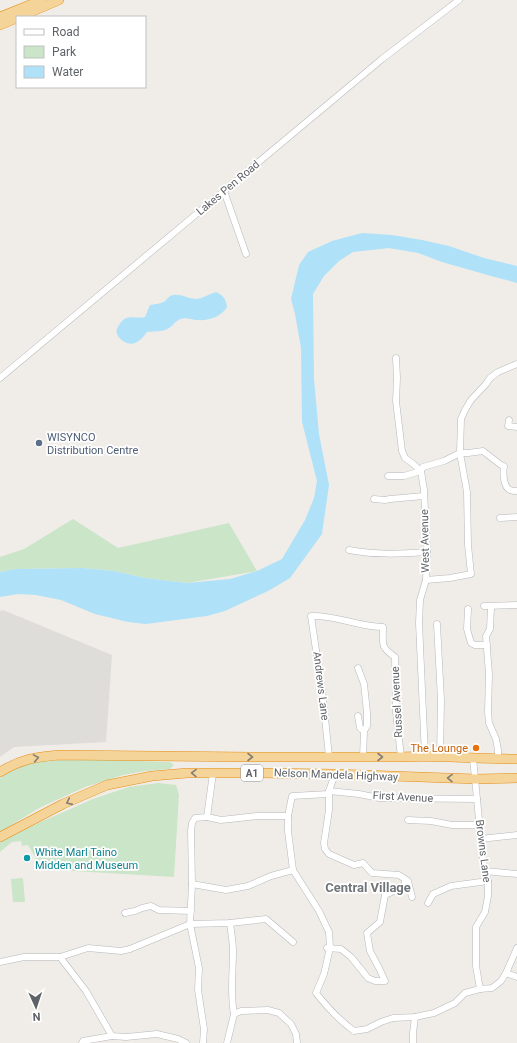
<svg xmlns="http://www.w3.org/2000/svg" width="517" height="1043" viewBox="0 0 517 1043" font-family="Roboto,sans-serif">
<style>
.industrial{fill:#dfddda}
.green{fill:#cae5c7}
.water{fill:#afe1f9}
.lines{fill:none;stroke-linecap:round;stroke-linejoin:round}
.minor-casing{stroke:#b5b8bb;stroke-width:7}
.highway-casing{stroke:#e68d12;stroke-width:10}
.minor{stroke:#fff;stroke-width:6}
.highway{stroke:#f5d49a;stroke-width:9}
.oneway{stroke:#847f74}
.service-dot{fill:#5c6f8a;stroke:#fff;stroke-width:1.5}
.food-dot{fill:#e8710a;stroke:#fff;stroke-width:1.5}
.culture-dot{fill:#0f9aa8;stroke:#fff;stroke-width:1.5}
.labels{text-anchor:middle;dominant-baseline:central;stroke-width:3.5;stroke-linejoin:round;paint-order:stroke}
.shield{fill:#fff;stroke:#8f9295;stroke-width:1}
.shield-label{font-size:10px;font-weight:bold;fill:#5f6367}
.street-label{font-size:11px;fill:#5f6367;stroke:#fff}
.service-label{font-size:11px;fill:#4e5e75;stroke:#fff;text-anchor:start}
.food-label{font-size:11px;fill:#c56008;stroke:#fff;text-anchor:end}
.culture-label{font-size:11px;fill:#0d838f;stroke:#fff;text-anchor:start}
.quarter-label{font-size:13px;font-weight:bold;fill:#707579;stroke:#fff}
</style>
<rect width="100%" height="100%" fill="#f0ede8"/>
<!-- industrial -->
<polygon class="industrial" points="3,610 112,655 106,742 14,747 0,757 0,611"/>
<!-- green -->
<g class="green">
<polygon points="73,519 118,548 229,523 257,571 187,583 145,578 114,571 83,568 16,569 0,572 0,557 24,549"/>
<polygon points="76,759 170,762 174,765 170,769 145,771 123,775 85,787 39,808 0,832 0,778 17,767 43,761"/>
<polygon points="158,783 176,785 179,795 174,877 57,870 54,863 45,859 37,860 28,845 22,846 21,841 12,842 0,852 0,842 18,832 93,799 129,787"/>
<polygon points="23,878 25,902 13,902 11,879"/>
</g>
<!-- water -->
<g class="water">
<polygon points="362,233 392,235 422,240 449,246 484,258 517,266 517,283 491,276 442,262 418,253 389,248 353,252 339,261 324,276 313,294 314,379 319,434 329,485 322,534 290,578 270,590 225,611 207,616 146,624 128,622 95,614 61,600 36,595 18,594 0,597 0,572 16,569 83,568 114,571 145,578 187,583 230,579 257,571 282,559 305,520 314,498 317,481 302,422 301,348 295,314 291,299 299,265 308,252 332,241"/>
<path d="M216 292C223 295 226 299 227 307 221 317 209 321 197 320 192 320 186 317 181 319 176 320 174 325 169 328 164 332 154 331 147 332 144 336 140 341 135 343 129 346 119 340 117 334 115 330 120 323 123 320 129 315 138 319 145 317L150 305C155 304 161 304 165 301 168 298 169 296 173 295 181 294 187 298 195 299 202 299 209 294 216 292Z"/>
</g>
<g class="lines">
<!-- minor casing -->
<g class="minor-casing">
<g id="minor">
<polyline points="224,191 246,254"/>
<polyline points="396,358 397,378 396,401 402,451 405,458 412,463 421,471 424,490 427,552 426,580 420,600 419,623 425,756"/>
<polyline points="0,378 382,59 459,0"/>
<polyline points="509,420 508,426 517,427"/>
<polyline points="388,476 404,476 421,471 423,467 444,461 460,453 461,419 465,410 471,400 486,384 490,378 498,372 517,364"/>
<polyline points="374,499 385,500 390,499 424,496"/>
<polyline points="500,518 517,517"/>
<path d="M349 550C376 555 399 554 427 552"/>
<path d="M426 580 450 578 471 574 468 545 467 492 460 453H468L483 451 501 465 504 466C503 472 503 487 510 490 512 491 516 491 517 491"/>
<polyline points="484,606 517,605"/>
<polyline points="491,607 490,629 486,636 489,674 488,712 489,723 496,739 498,750 498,759"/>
<polyline points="468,609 467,629 471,643 475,645 487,645"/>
<polyline points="437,624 441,700 440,757"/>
<polyline points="358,668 364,684 367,712 367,726 364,731 363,757"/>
<polyline points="358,716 360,728 364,731"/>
<path d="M329 757 323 698 311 616C337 615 358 627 383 627 383 644 380 647 395 657L396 712 401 757"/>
<polyline points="473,758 484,871 488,881 488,896 485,912 476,927 476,966 480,989"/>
<polyline points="335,774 329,791 329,810 324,843 325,849 329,854 354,865 363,863 372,873 399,875 408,881 412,897"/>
<polyline points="329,791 359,794 379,798 477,799"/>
<path d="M329 794 292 796 288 816V831L293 870 319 911 329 932 330 948 324 974 316 993C327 1007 339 1020 354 1031L367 1029 381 1022 393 1018 415 1017 434 1013 455 1003 465 993 480 989 492 988 501 981 506 973 517 948"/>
<polyline points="207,817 221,820 257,816 288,816"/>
<polyline points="408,820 431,821 452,825 479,825"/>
<polyline points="480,839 517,835"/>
<polyline points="484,871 517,874"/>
<polyline points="192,884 226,890 248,886 271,876 293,870"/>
<polyline points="428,903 433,894 451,886 488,881"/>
<polyline points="125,913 135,911 142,908 151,906 159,910 191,911"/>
<path d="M230 923C231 932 233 942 233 951 233 972 230 993 234 1014"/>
<polyline points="327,948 341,949 351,957 368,978 375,981 385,981 379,968 370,951 367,933 380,922 385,895 396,890 405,885 405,880"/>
<polyline points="60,957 88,948 121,951 130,949 190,924 230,923 266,919 293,942"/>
<polyline points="0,962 24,957 60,957 86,991 112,1036 126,1037 157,1034 178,1039 186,1043"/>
<polyline points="506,973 517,977"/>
<polyline points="82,1043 83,1041 112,1036"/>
<polyline points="203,1043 204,1029 198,990 199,968 190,924 192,884 191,831 192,823 195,818 207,817 213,773"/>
<polyline points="227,1043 234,1014 241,1011 268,1010 279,1013 291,1024 296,1034 297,1043"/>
<polyline points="413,1043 413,1033 415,1017"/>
</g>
</g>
<!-- highway casing -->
<g class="highway-casing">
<g id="highway">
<polyline points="0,17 42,0"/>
<polyline points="19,17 59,0"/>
<polyline points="0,25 17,18"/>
<path d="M0 772C21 759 36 757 59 755L252 757H401C439 755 478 759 517 759"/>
<polyline points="0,837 63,804 107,785 152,776 187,773 260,773 335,774 476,779 517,778"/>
</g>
</g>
<!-- minor -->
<use href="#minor" class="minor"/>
<!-- highway -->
<use href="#highway" class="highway"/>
</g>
<!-- one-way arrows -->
<defs><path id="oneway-chevron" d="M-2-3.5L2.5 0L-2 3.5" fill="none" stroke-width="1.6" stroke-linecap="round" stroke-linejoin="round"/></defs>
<g class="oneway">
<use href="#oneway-chevron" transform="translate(250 757)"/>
<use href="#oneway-chevron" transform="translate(380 757)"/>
<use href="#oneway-chevron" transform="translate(36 758) rotate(-10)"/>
<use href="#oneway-chevron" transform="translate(194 773) rotate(-179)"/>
<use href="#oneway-chevron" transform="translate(450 778) rotate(-179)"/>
<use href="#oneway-chevron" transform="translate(69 802) rotate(156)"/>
</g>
<!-- markers -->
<circle class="service-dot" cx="39" cy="443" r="4"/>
<circle class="food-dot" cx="476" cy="748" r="4"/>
<circle class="culture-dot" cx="27" cy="858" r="4"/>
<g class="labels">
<!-- shield labels -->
<rect class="shield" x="241" y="765" width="22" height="16" rx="3"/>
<g class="shield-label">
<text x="252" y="773">A1</text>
</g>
<!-- street labels -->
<g class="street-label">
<text transform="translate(228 188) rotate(-40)">Lakes Pen Road</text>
<text transform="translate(425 541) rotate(-91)">West Avenue</text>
<text transform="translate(321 686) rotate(83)">Andrews Lane</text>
<text transform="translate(397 702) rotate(-93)">Russel Avenue</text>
<text transform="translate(336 775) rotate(2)">Nelson Mandela Highway</text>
<text transform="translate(403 797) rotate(3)">First Avenue</text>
<text transform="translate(483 851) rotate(83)">Browns Lane</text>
</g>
<!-- service labels -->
<g class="service-label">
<text x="47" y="437">WISYNCO<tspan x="47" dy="13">Distribution Centre</tspan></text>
</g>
<!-- food labels -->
<g class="food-label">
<text x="468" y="748">The Lounge</text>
</g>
<!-- culture labels -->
<g class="culture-label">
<text x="35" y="852">White Marl Taino<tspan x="35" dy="13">Midden and Museum</tspan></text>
</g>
<!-- quarter labels -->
<g class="quarter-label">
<text x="368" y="887">Central Village</text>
</g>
</g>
<!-- legend -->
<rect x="16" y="16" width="130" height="72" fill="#ffffff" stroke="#bfc1c2"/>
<rect x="24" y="29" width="20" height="6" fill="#ffffff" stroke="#bfc1c2"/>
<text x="52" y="36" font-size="12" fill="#5f6367">Road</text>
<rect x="24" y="46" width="20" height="12" fill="#cae5c7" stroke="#bfc1c2"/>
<text x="52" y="56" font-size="12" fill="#5f6367">Park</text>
<rect x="24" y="66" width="20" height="12" fill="#afe1f9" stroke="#bfc1c2"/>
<text x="52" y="76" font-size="12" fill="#5f6367">Water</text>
<!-- north arrow -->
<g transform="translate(36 1007) rotate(177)" stroke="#ffffff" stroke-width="3" paint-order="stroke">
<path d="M0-3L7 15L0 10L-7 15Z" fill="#5f6367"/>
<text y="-6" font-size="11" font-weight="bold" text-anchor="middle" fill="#5f6367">N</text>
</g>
</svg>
